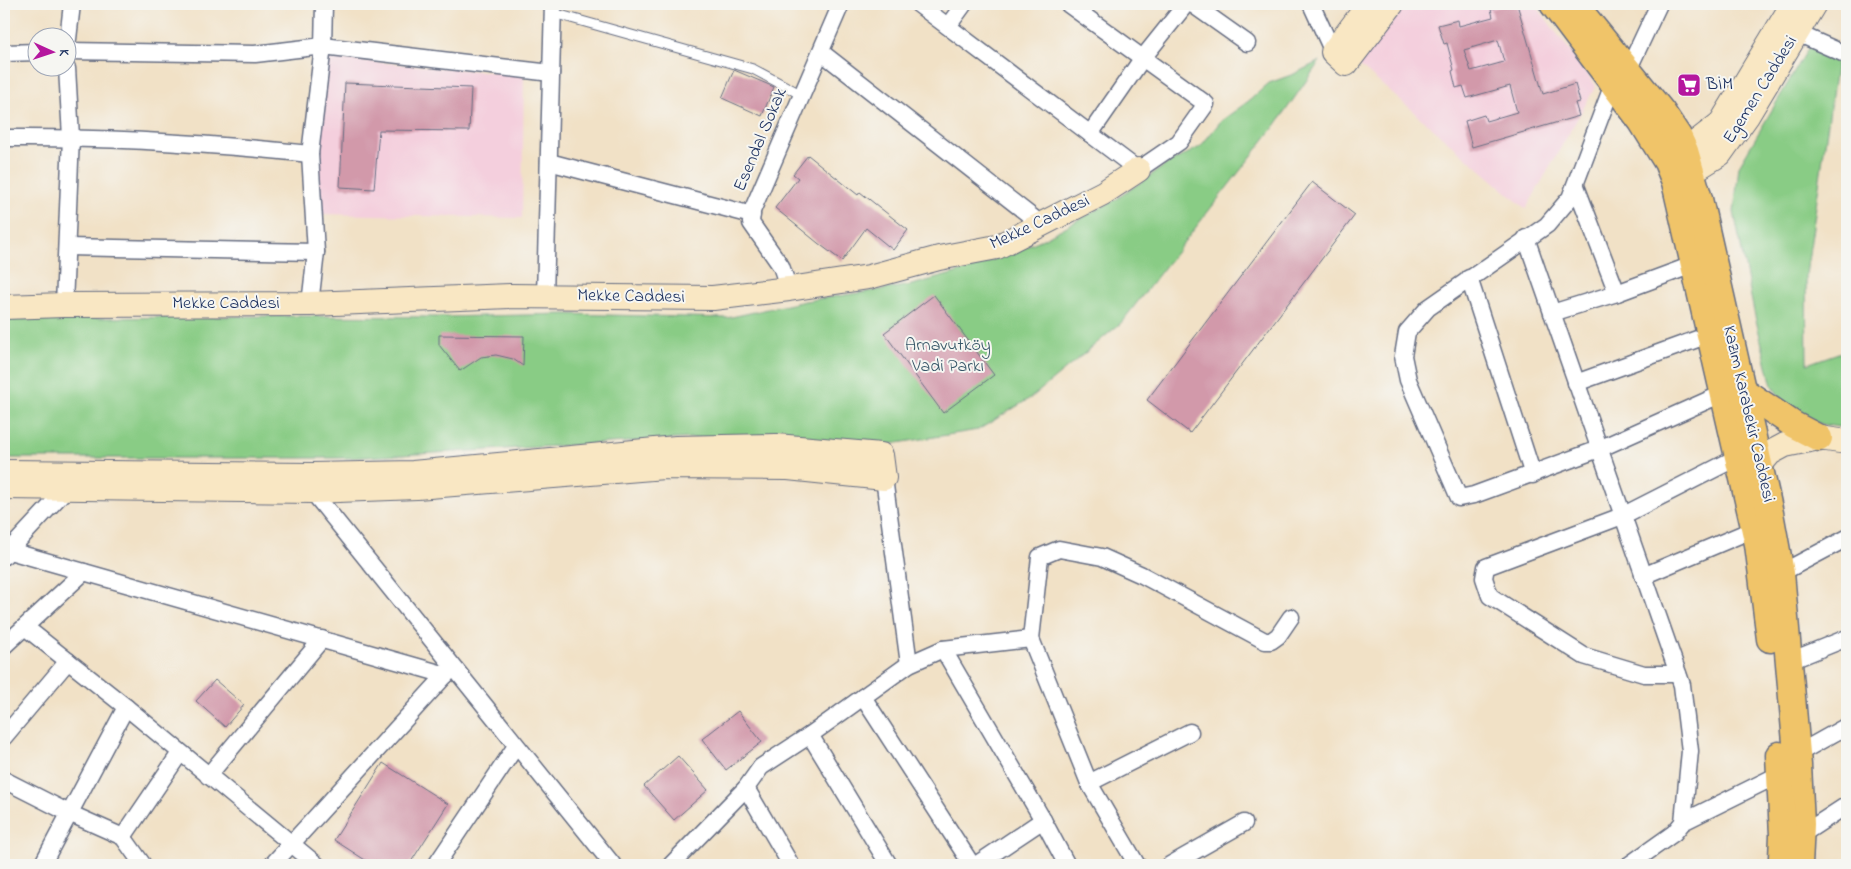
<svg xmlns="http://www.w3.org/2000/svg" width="1851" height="869" viewBox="0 0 1851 869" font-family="'Indie Flower',sans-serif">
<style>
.built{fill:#f4cfdd}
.green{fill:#89cc85;stroke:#527e72}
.building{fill:#d299aa;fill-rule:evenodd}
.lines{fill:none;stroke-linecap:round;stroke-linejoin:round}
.lane-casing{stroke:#666d82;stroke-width:11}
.street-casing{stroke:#666d82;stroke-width:19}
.secondary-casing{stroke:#666d82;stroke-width:26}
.primary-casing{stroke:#666d82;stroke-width:29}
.lane{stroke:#fff;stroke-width:9}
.street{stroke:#fff;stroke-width:16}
.secondary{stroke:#f9e7c3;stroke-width:24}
.primary{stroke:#f0c469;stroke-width:26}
.labels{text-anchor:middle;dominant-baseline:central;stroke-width:4;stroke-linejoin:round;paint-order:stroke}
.poi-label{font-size:18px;fill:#1b2f5e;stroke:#f6f6f2;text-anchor:start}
.street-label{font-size:18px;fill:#1b2f5e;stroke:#f6f6f2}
.park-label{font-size:18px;fill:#365668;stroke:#f6f6f2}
</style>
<rect width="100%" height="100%" fill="#f6f6f2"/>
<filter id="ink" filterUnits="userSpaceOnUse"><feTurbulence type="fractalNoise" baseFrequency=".02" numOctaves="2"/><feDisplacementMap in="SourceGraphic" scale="10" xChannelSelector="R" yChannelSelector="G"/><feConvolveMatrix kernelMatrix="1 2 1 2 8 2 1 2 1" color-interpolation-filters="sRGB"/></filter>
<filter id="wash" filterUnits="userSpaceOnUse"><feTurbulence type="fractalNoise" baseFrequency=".0096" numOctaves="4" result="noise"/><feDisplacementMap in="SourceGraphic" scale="20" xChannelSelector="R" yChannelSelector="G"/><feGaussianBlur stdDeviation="1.12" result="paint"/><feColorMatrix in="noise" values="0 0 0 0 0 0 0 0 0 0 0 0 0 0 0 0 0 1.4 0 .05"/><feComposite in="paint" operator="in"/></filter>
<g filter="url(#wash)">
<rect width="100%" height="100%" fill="#f1e1c6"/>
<!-- built -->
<g class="built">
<polygon points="1407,4 1535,4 1596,86 1526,209 1359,65"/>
<polygon points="318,57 524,75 522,218 318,214"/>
</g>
<!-- green -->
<g class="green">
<polygon points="1809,47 1837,61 1806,275 1807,364 1847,350 1847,428 1825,425 1805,419 1785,404 1772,386 1754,312 1734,212 1739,166"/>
<polygon points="1320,61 1275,126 1121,323 1032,397 978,430 885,445 730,436 348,458 4,458 4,319 281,316 442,317 566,314 727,318 805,301 912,285 974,268 1043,239 1115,200 1167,164 1200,147 1221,121 1250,100 1269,83 1294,74"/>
</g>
<g id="blocks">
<!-- building -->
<g class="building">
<path d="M1509 4H1517L1543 94 1575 84 1580 102 1575 103 1579 116 1472 147 1465 121 1484 115 1486 121 1517 112 1510 86 1467 98 1463 86 1456 88 1452 71 1454 70 1447 43 1444 44 1438 25 1458 20 1459 26 1493 17 1491 9ZM1498 40 1504 62 1471 71 1464 50Z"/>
<polygon points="734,70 774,87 762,116 722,98"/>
<polygon points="345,83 471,88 469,131 379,130 374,189 340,187"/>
<polygon points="808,155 858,195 860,192 908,230 893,250 866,228 842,261 818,243 775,208 798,178 793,174"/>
<polygon points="1312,182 1355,215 1190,433 1147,400"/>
<polygon points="934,295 994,375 943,413 884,333"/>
<polygon points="439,335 524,336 523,366 513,359 496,355 481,357 460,371 439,345"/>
<polygon points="215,680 244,705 225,727 196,701"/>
<polygon points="738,711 762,742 726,770 702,739"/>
<polygon points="678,756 708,790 674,820 644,786"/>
<polygon points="383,763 448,804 409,865 373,865 334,840"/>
</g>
</g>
</g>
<g filter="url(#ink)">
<use href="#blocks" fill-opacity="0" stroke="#666d82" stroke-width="1"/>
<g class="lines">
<!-- lane casing -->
<g class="lane-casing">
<polyline id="lane" points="553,13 753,69 802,95"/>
</g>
<!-- street casing -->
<g class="street-casing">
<g id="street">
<polyline points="918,4 1138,170 1179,142 1206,104 1068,4"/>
<polyline points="1192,4 1247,43"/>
<polyline points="1311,4 1333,52"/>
<polyline points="948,26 964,4"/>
<polyline points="1797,33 1847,55"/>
<polyline points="68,39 72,4"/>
<polyline points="68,51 255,54 323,46 551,73"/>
<polyline points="821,52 1041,224"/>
<polyline points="4,53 38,52"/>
<polyline points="1628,70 1659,4"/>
<polyline points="1613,84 1570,198 1547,225 1428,308 1407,332 1403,356 1408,380 1459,498 1474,495 1599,449 1724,393"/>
<polyline points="1090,134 1142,59 1186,4"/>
<path d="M4 138C106 137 208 143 310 154"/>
<polyline points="549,162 752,215"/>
<polyline points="1576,186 1617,293"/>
<polyline points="1526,238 1682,685 1690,751 1683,822 1780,774"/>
<polyline points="67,247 316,252"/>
<polyline points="1469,278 1533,475"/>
<polyline points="789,289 781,266 751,223 752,211 841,4"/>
<polyline points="545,296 553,4"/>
<polyline points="310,304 316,252 310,154 323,46 324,4"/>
<polyline points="64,305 71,137 67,68"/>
<polyline points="1552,313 1617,293 1695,264"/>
<polyline points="1576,383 1711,334"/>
<polyline points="884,478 909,664"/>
<polyline points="312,491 613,865"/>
<polyline points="10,551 446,675"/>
<polyline points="4,556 68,487"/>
<polyline points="1781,573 1847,538"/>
<polyline points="1643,576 1754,529"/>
<polyline points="25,627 126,707 317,865"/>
<polyline points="1031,639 1040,557 1059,549 1102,557 1142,575 1265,641 1271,641 1278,636 1291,617"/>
<polyline points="4,646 84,572"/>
<polyline points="943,649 1043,820 1067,865"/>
<polyline points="1790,661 1847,638"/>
<polyline points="1678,674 1644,674 1584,656 1490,596 1484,578 1486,567 1622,516 1738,457"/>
<polyline points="863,697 972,865"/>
<polyline points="810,735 889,865"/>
<polyline points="4,737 68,661"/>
<polyline points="1797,754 1847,726"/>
<polyline points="208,776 322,639"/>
<polyline points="4,780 69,813 123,837 143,865"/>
<polyline points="1089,783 1190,732"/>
<polyline points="746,788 791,865"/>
<polyline points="1801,835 1847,805"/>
<polyline points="123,837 180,753"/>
<polyline points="42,865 126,707"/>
<polyline points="272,865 452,668"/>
<polyline points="436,865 516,746"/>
<polyline points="671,865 746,788 761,767 810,735 909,664 943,649 1031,639 1089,783 1137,865"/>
<polyline points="976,865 1043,820"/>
<polyline points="1170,865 1244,823"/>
<polyline points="1629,865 1674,833 1683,822"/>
</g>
</g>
<!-- secondary casing -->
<g class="secondary-casing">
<g id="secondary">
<polyline points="1369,4 1333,52 1346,64 1392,4"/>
<polyline points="1675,167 1685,151 1721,123 1793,4"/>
<polyline points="1673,173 1691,172 1720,154 1747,116 1814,4"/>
<polyline points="4,307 64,305 310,304 510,296 713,298 789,289 869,277 939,258 997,247 1103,193 1138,170"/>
<polyline points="1759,466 1770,453 1785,445 1819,438 1847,442"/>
<polyline points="4,472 312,475 413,473 676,448 776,446 881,455 884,478 788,468 664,467 417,487 312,491 4,487"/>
</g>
</g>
<!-- primary casing -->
<g class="primary-casing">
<g id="primary">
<polyline points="1553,4 1642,122 1667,162 1675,182 1758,544 1770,639"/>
<polyline points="1574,4 1662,112 1678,136 1685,151 1699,199 1770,513 1781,573 1798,765 1801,824 1799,865"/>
<polyline points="1742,390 1794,425 1819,438"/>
<polyline points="1779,755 1783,835 1782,858"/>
</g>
</g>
<!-- lane -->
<use href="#lane" class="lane"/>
<!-- street -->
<use href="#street" class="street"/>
<!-- secondary -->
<use href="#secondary" class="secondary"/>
<!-- primary -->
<use href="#primary" class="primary"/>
</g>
</g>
<!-- icons -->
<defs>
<g id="supermarket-square" transform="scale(1.25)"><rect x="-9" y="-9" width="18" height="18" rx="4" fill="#b5179e" stroke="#f6f6f2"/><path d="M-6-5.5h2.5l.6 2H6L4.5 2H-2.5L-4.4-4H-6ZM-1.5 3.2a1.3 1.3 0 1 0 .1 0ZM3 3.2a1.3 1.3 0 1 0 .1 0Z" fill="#fff"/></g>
</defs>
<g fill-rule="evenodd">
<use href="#supermarket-square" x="1689" y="85"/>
</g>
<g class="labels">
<!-- poi labels -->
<g class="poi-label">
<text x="1706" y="85">BİM</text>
</g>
<!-- street labels -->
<g class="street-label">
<text transform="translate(1761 90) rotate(-58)">Egemen Caddesi</text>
<text transform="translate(761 140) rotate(-67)">Esendal Sokak</text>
<text transform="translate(1040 223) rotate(-25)">Mekke Caddesi</text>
<text transform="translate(631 297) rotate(1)">Mekke Caddesi</text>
<text x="226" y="304">Mekke Caddesi</text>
<text transform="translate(1748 414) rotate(77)">Kazım Karabekir Caddesi</text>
</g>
<!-- park labels -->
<g class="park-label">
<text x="948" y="346">Arnavutköy<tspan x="948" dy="21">Vadi Parkı</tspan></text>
</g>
</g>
<!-- margin -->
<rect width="1851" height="869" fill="none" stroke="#f6f6f2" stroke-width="20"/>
<!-- north arrow -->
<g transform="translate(52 52) rotate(93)"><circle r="24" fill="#f6f6f2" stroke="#9ea6b7"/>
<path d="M0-4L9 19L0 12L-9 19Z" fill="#b5179e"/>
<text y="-8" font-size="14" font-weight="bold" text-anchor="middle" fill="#1b2f5e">K</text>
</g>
</svg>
